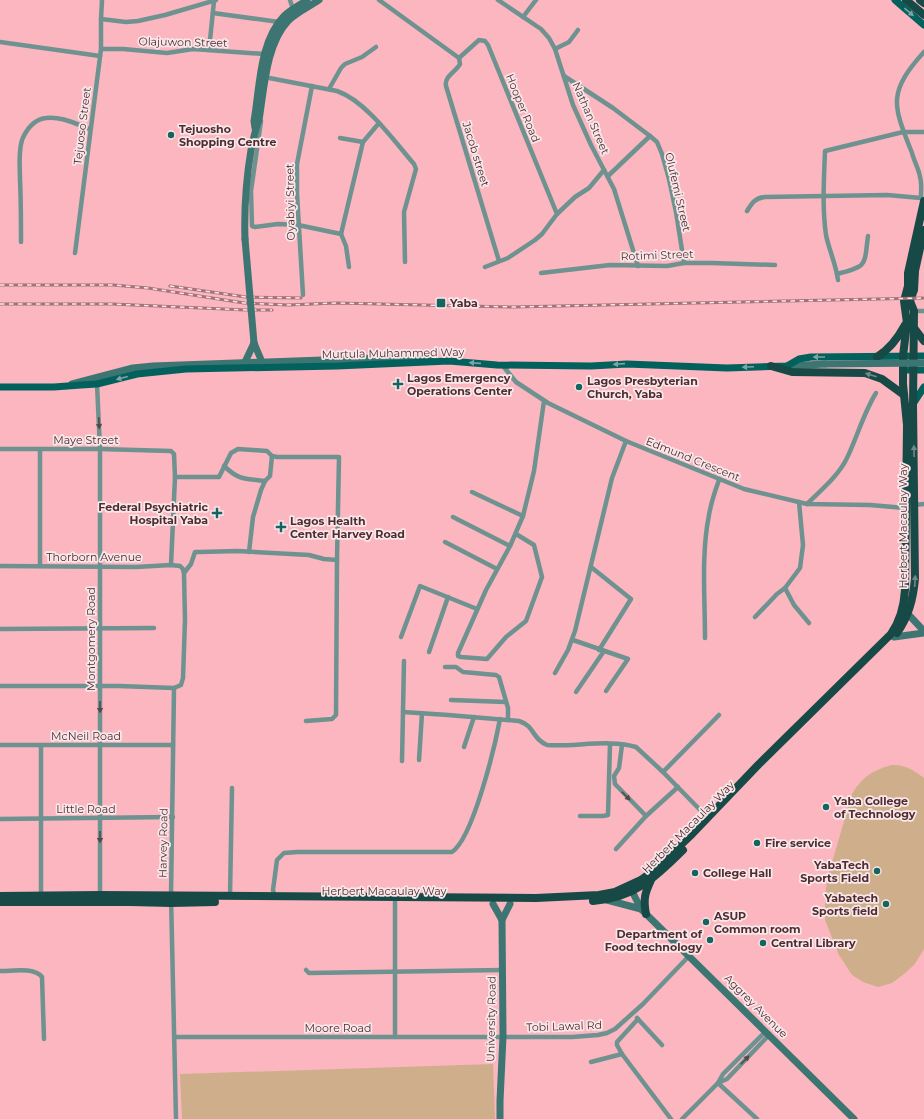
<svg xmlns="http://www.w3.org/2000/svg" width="924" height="1119" viewBox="0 0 924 1119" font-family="Montserrat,sans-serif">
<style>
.green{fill:#cfaf8b}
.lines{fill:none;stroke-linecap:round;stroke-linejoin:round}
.street{stroke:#6e928f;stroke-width:4.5}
.secondary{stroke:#3c7572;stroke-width:7}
.primary{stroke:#02615d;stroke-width:7}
.highway{stroke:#174a47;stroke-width:8}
.rail-casing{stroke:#a67279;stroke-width:3}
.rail{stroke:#f9e7e9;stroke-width:1.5;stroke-dasharray:4.5;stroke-linecap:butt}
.secondary-bridge{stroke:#3c7572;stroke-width:7}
.oneway{fill:#7ea4a3}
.oneway2{fill:#718988}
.oneway3{fill:#564648}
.poi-dot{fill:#156460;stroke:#f9e7e9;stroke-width:1.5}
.labels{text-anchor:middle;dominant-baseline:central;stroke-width:3.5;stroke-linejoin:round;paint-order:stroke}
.street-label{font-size:11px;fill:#4e2c31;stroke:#f9e7e9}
.poi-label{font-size:11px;font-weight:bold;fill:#4e2c31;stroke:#f9e7e9;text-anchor:start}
</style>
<rect width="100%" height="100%" fill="#fbb6bf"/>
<!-- green -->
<g class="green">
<path d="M891 765C904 764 914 770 924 778V949L914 965 904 974 892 983 878 987 863 982 852 975 839 955 825 920V895L828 876 852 794C862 777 872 771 891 765Z"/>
<polygon points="493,1064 495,1119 182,1119 180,1074"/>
</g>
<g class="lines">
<!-- street -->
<g class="street">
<polyline points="290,0 293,9"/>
<polyline points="379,0 459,58"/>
<polyline points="498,0 541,29 549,38 555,49 573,105 591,145 614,189 638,266"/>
<polyline points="213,13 279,22"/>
<polyline points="523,17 536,0"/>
<polyline points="101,19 126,22 138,21 165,15 216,0"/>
<polyline points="0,42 100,56"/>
<polyline points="101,49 123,49 167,53 193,49 264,54"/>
<polyline points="555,49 569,42 578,30"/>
<polyline points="209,50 214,1"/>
<polyline points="459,58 479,40 485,41 488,45 557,214"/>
<path d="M459 58 460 64C456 72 444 76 446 86L499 261"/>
<polyline points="564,76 613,108 650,136 657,142 662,154 669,179 676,212 684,263"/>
<path d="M264 77 337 91C366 101 394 141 414 164L416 169 404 212 405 262"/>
<polyline points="329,89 341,68 345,64 362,57 376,47"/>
<polyline points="261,121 251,191 252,226 255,227 278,224 298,225 341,234"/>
<polyline points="340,138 363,142"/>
<polyline points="608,176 650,136"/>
<path d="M921 198C921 191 922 183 920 177 919 169 914 161 912 153 893 105 887 93 924 52"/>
<path d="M747 211C752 203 755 198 765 197L887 195 921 198 924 203"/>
<polyline points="341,234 363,142 379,123"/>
<polyline points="341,234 346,246 349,267"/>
<path d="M21 242C21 221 21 201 20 180 20 168 18 153 22 140 26 130 34 119 46 118 61 116 76 124 90 129"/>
<polyline points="75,253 101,49 101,19 102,0"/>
<polyline points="485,267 508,258 535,240 542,234 557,214 575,197 589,188 604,170"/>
<polyline points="541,273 610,265 667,266 684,263 712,263 775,265"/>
<path d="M837 274C868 266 864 266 868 236"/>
<path d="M838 280C836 264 829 250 826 235 822 207 824 179 825 151L903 132H924"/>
<polyline points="303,295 297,194 297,164 312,86"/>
<polyline points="914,311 924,311"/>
<polyline points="501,365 503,366 516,382 548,403 626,441 744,489 807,504 870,505 905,508"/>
<polyline points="97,384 100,449 100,895"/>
<polyline points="0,449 100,449 171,451 174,454 175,477 171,565"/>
<path d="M224 466C240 481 244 478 265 481"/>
<polyline points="175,477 219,477 231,453 238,449 267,451 272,456 277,457 339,457 337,560 336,715 332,719 306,721"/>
<polyline points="472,492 523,516"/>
<path d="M807 504C821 490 837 477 846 460 857 438 863 414 876 393"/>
<polyline points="914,505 924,504"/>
<polyline points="453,517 510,546"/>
<polyline points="516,534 534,545 542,577 526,621 506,637 487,659 461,657 458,656 458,653 486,590 510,546 523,516 534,471 544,401"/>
<polyline points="445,542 497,569"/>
<polyline points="249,552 253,517 261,490 265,481 270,476 272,456"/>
<polyline points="0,566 136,567 171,565 180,566 183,569 184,573 185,620 183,678 181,685 174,688 171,896 176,1119"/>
<polyline points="40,566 40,449"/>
<polyline points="591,567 631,599 599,650"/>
<polyline points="184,573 191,564 195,552 200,552 237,551 309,555 324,559 337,560"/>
<polyline points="785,588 794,605 809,623"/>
<polyline points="755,617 777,594 785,588 800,568 803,545 799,502"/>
<polyline points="0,629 154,628"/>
<polyline points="401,637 420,586 477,609"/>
<path d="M705 638C705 597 701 555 709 515 711 503 715 491 719 480"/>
<polyline points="573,640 628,659 606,691"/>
<polyline points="429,652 448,597"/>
<polyline points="445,667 456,667 463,672 496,675 499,677 508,708 508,720"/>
<polyline points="555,673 568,650 575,631 612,478 626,441"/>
<polyline points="0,686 119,686 174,688"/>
<polyline points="576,692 604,651"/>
<polyline points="451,700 506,702"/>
<path d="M403 712 448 715 519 721C535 726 532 739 547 745 573 747 611 739 636 747L663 772 708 818"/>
<polyline points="0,745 173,745"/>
<polyline points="622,745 619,768 614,776 615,784 646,816"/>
<polyline points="464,747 474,717"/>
<polyline points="419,760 422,713"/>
<polyline points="402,761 404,661"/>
<polyline points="663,772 719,715"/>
<polyline points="580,816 603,816 608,815 610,744"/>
<polyline points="0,819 173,817"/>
<polyline points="616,849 646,816 678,787"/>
<polyline points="41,896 41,745"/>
<polyline points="230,896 232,788"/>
<path d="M275 897 273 890 277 860 284 853 297 852H452C473 838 495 746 500 719"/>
<polyline points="395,902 395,1037"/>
<polyline points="306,970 309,973 503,970"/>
<path d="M0 971C13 971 34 967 42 977L44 1039"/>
<polyline points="637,1018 662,1045"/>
<polyline points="174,1037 572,1037 598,1035 607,1033 615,1029 643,1004 689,956"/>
<polyline points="622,1054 617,1045 617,1042 638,1019"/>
<polyline points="591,1062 622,1054 671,1119"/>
<polyline points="718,1083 727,1079 769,1035"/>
<polyline points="718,1083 757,1119"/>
<polyline points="682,1119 718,1083 723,1074 765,1032"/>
</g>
<!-- secondary -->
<g class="secondary">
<path d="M255 128 254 121C260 87 259 42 284 16 291 9 300 5 307 0"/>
<path d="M245 239C244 209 246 180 251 150 253 140 255 130 259 120 264 90 266 44 288 21 297 12 309 7 319 0"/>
<polyline points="254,343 262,362"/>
<polyline points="245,362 254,343"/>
<polyline points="787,366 825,364"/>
<polyline points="72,384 133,368 153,366 405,357 431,360"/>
<polyline points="908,614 924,631"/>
<polyline points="894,637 924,633"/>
<polyline points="632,891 641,909 854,1119"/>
<polyline points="607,900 641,909"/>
<polyline points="493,904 502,920 503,1036 500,1101 500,1119"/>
<polyline points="502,920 510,904"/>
</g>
<!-- primary -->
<g class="primary">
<polyline points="895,0 924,25"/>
<polyline points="903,370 924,370"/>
<polyline points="0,387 54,387 81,385 97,384 137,374 186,369 337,366 449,361 497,365 591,366 627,364 727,368 787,366 799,359 811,357 924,356"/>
<polyline points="913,404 924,387"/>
</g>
<!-- highway -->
<g class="highway">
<polyline points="906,0 924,15"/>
<polyline points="920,0 924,3"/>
<polyline points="914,328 924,341"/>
<path d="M877 357C890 349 898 338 905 325"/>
<polyline points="771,366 792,372 865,373 882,379 904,395"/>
<path d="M897 633C909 616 913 599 915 579L913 404 914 311 910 301 914 290 915 271 924 230"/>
<path d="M0 896 100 895 536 898 599 895 615 892 641 880 652 872 692 834 759 764 891 634C900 621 904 607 905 590L907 425 903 384V356L907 323 904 301 908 286V273L924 201"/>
<path d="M593 901C634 898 655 878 683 850"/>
<polyline points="0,902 131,902 171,903 215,902"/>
<path d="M646 914C643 899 645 893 651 880"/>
</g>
<!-- rail casing -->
<g class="rail-casing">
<g id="rail">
<polyline points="0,285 113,285 148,288 244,303 288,305 336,303 513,307 924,298"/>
<polyline points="170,286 246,297 301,298"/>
<polyline points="0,304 112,304 246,310 272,310"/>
</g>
</g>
<!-- rail -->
<use href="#rail" class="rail"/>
<!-- secondary-bridge -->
<g class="secondary-bridge">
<polyline points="245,239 254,343"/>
<polyline points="825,364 924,363"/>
</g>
</g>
<!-- one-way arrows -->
<defs><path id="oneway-solid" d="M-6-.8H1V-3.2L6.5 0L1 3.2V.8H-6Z"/></defs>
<g class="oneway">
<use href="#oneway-solid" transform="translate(909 12) rotate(40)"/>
<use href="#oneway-solid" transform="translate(819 357) rotate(180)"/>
<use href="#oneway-solid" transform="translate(475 363) rotate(-176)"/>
<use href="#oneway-solid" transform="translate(619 364) rotate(176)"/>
<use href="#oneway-solid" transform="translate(748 367) rotate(177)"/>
<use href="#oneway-solid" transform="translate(122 378) rotate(165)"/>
</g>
<g class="oneway2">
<use href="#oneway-solid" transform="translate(871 375) rotate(-163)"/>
<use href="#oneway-solid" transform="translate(914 451) rotate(-91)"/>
<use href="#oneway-solid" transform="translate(915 581) rotate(-87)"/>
</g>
<g class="oneway3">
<use href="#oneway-solid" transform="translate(99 423) rotate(87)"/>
<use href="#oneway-solid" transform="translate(100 707) rotate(89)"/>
<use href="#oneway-solid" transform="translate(626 796) rotate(45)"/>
<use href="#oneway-solid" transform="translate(100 837) rotate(90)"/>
<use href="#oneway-solid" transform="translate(745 1060) rotate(-46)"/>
</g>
<!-- markers -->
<g class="poi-dot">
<circle cx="171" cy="135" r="4"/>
<rect x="436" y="298" width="10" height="10" rx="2"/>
<path d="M396 378h4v4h4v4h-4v4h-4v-4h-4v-4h4z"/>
<circle cx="579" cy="387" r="4"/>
<path d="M215 507h4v4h4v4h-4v4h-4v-4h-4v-4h4z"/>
<path d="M279 521h4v4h4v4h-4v4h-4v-4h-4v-4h4z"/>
<circle cx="826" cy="807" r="4"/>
<circle cx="757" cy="843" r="4"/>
<circle cx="877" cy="871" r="4"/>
<circle cx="695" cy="873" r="4"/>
<circle cx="886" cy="904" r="4"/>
<circle cx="706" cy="922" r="4"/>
<circle cx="710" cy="940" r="4"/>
<circle cx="763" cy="943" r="4"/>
</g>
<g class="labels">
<!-- street labels -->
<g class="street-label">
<text transform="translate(183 42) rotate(1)">Olajuwon Street</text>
<text transform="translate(523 108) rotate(68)">Hooper Road</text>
<text transform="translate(591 118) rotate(67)">Nathan Street</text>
<text transform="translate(82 126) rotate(-83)">Tejuoso Street</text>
<text transform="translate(476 154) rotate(73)">Jacob street</text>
<text transform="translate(678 192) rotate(77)">Olufemi Street</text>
<text transform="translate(290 202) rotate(-91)">Oyabiyi Street</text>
<text transform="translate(657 255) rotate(-2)">Rotimi Street</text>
<text transform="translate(393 353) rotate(-1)">Murtula Muhammed Way</text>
<text x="86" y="440">Maye Street</text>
<text transform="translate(693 459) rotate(22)">Edmund Crescent</text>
<text transform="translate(903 526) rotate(-90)">Herbert Macaulay Way</text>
<text x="94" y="557">Thorborn Avenue</text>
<text transform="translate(91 639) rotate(-90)">Montgomery Road</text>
<text x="86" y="736">McNeil Road</text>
<text x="86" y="809">Little Road</text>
<text transform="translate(688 827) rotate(-45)">Herbert Macaulay Way</text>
<text transform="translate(163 843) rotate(-89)">Harvey Road</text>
<text x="384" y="891">Herbert Macaulay Way</text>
<text transform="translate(756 1006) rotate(45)">Aggrey Avenue</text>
<text transform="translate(491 1019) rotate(-89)">University Road</text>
<text transform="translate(564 1026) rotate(-2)">Tobi Lawal Rd</text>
<text x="338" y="1028">Moore Road</text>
</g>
<!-- poi labels -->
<g class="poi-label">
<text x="179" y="129">Tejuosho<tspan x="179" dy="13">Shopping Centre</tspan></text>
<text x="450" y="303">Yaba</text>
<text x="407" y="378">Lagos Emergency<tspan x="407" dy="13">Operations Center</tspan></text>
<text x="587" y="381">Lagos Presbyterian<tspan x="587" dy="13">Church, Yaba</tspan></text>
<text x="208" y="507" text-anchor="end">Federal Psychiatric<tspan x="208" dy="13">Hospital Yaba</tspan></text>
<text x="290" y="521">Lagos Health<tspan x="290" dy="13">Center Harvey Road</tspan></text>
<text x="834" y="801">Yaba College<tspan x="834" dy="13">of Technology</tspan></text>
<text x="765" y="843">Fire service</text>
<text x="869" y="865" text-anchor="end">YabaTech<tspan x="869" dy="13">Sports Field</tspan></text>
<text x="703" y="873">College Hall</text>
<text x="878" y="898" text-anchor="end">Yabatech<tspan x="878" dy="13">Sports field</tspan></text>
<text x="714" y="916">ASUP<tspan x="714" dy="13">Common room</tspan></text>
<text x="702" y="934" text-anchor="end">Department of<tspan x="702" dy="13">Food technology</tspan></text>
<text x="771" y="943">Central Library</text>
</g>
</g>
</svg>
